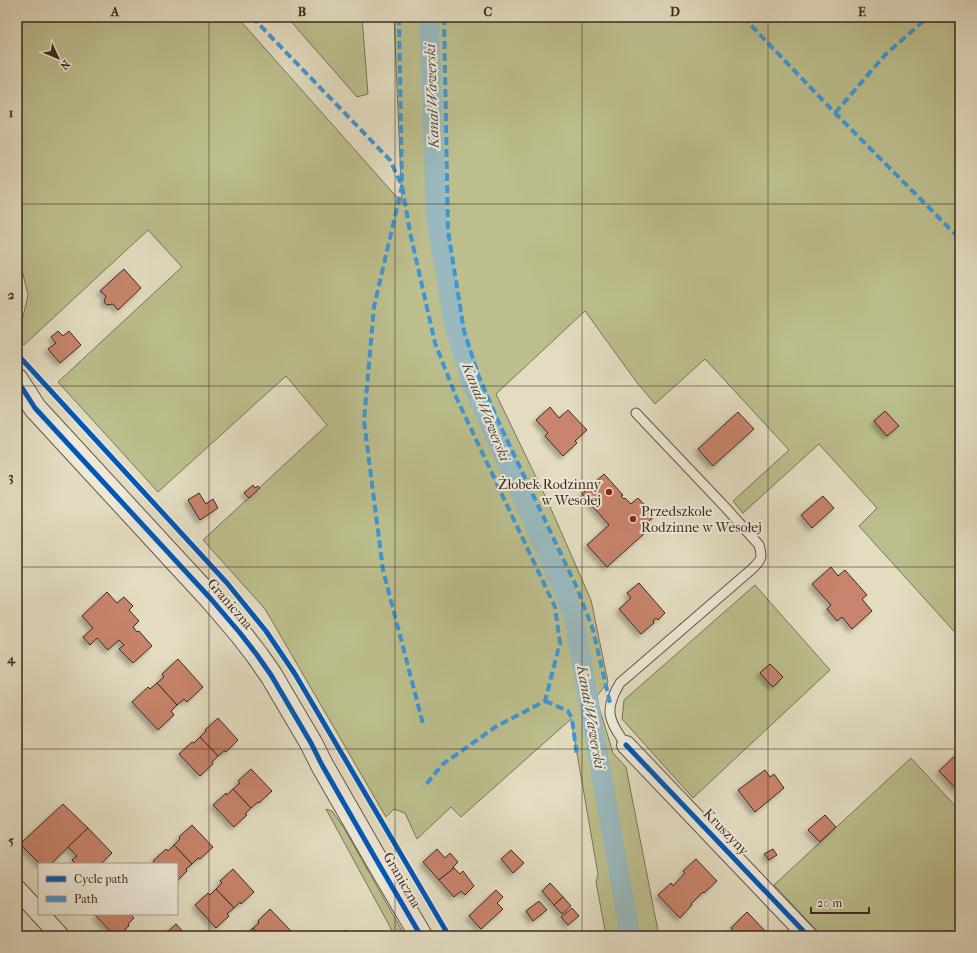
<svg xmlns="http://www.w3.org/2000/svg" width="977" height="953" viewBox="0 0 977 953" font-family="'IM FELL French Canon',serif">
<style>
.green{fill:#bcbe8d;stroke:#7c7457}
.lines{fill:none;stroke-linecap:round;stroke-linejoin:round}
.canal{stroke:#9ab9be;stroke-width:20}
.building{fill:#c8846c;stroke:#3b2921;filter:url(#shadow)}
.service-casing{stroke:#655649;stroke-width:11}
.minor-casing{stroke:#655649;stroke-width:20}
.tertiary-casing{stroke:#655649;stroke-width:24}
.service{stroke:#ede8d7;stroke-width:9}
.minor{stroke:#ede8d7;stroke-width:18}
.tertiary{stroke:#ede8d7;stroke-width:22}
.quiet{stroke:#3e96d5;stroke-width:4;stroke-dasharray:8 4;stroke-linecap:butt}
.cycleway-casing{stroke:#ede8d7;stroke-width:8}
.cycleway{stroke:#0057b8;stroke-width:5}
.grid{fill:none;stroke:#3b2921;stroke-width:1;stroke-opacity:0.55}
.poi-dot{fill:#8f2418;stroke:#ede8d7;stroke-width:1.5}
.labels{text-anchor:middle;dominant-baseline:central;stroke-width:4;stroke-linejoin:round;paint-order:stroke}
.poi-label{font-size:14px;fill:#3b2921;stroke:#ede8d7;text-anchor:end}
.street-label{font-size:14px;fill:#3b2921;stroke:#ede8d7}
.water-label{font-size:15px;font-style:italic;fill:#534d48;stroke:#ede8d7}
.neatline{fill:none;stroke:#3b2921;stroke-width:1.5}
.grid-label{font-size:13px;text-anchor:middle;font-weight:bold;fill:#3b2921}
</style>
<defs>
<filter id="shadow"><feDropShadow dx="-3.5" dy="3.5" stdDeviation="2" flood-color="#0004"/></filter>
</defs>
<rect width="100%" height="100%" fill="#e3dcc1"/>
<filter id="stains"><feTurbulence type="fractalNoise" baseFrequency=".005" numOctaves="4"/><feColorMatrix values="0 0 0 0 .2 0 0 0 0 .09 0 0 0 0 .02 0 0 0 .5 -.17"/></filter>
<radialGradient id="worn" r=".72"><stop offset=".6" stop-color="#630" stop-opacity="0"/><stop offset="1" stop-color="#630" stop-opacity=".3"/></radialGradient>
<!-- green -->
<g class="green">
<polygon points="17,17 237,17 402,203 394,17 960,17 960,638 859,526 877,508 819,444 743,513 733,501 789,450 705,359 655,404 638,384 585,311 496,394 548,502 591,600 608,682 596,697 613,753 626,767 659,936 606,936 596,882 598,874 571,719 461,817 451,807 417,839 405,813 394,809 386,817 265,609 203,540 327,425 286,376 158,492 58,382 182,267 148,230 24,345 20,340 22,321 28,295 17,249"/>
<polygon points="287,17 362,17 368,94 357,97"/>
<polygon points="755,585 830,670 693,798 622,719 624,700"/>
<polygon points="911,758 960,811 960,936 822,936 774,885"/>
<polygon points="326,809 332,811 344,828 405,936 395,936"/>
</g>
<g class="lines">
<!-- canal -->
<polyline class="canal" points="429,17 436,216 454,324 472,384 566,596 574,618 630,936"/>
</g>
<!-- building -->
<g class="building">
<polygon points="124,269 141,288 118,310 113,304 107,305 104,302 106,296 100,291"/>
<polygon points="58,331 63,336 69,331 81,345 60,363 48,349 56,343 51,337"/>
<polygon points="550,407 559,418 568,410 587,430 575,441 577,443 563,456 545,436 548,433 536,420"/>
<polygon points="885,411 899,426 887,436 874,421"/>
<polygon points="738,412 754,429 713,466 698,449"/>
<polygon points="604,474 623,495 621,496 624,499 625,498 631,504 638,498 655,516 643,526 647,531 607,567 587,545 609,525 582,494"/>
<polygon points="253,485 255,488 258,486 260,488 249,498 244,493"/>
<polygon points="199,493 206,504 213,499 218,508 200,520 188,500"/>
<polygon points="823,496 834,508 812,528 801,515"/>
<polygon points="831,567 838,576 845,570 867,595 862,599 872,611 852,629 842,617 837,621 827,609 831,605 812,584"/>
<polygon points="639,583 665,613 658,620 656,618 653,621 654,623 641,634 619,609 631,598 627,593"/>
<polygon points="107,592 117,603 124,597 133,606 129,610 139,621 133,627 137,632 139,631 152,646 133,663 119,649 124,645 119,640 108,650 97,638 90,645 83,637 93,628 82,616"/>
<polygon points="178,659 203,687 187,702 184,699 177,705 157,683 164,677 162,674"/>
<polygon points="770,664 783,677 773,687 760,673"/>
<polygon points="157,683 177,705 171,711 174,715 158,730 132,702 148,687 150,689"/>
<polygon points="218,718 238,740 226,752 224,751 218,756 200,737 206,731 205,730"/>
<polygon points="200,737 218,756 212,762 213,764 200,776 179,754 192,742 194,743"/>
<polygon points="959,752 960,753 960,793 939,771"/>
<polygon points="251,769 272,791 259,803 258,802 251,808 233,789 240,783 238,781"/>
<polygon points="765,770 770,777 774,774 784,788 755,812 738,790"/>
<polygon points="233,789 251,808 245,814 247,815 234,827 213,805 226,793 227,795"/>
<polygon points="63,804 88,828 51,864 40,864 20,844"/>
<polygon points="825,815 836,827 820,842 808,830"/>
<polygon points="192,825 213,847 200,859 198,858 192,864 174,845 180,839 179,837"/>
<polygon points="88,828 112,853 101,864 76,864 72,860 77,856 68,847"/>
<polygon points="174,845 192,864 186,869 187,871 177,881 177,864 156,864 153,861 166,849 168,851"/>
<polygon points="437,849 445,858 450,853 458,862 453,867 454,868 439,880 423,862"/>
<polygon points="773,849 777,855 769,860 764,854"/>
<polygon points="511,850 524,863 513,873 501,859"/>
<polygon points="696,859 717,881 704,893 703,892 691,904 692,905 680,918 658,895 671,883 673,886 685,873 683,871"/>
<polygon points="454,868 460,874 463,871 474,886 465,895 461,891 454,897 439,880"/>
<polygon points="233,869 254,892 241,904 240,902 234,908 216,889 222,883 220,881"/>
<polygon points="550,883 563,897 554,905 542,891"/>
<polygon points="216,889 234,908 227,914 229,916 216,928 195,905 208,893 210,895"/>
<polygon points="496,890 503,897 497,903 503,909 481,929 469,916"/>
<polygon points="563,897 571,906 562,914 554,905"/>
<polygon points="539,901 547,910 533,921 526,911"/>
<polygon points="572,908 579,916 568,925 561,917"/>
<polygon points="270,909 291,931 286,936 260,936 253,928 259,923 258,921"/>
<polygon points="747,912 770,936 728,936 734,931 731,928"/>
<polygon points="97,914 130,914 134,918 128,924 129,926 118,936 115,936 95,915"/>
<polygon points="176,924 187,936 163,936"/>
<polygon points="253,928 260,936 241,936 245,933 246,934"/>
<polygon points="346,930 352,936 339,936"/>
</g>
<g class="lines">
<!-- service casing -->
<g class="service-casing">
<path id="service" d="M626 745C609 720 603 711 620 683L752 569C761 560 763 558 759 545L726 508 636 413"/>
</g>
<!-- minor casing -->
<g class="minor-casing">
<g id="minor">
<polyline points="626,745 808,936"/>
<polyline points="17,889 39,913"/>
<polyline points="40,914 60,936"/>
</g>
</g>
<!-- tertiary casing -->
<g class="tertiary-casing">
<polyline id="tertiary" points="17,380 35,408 211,599 240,633 257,655 271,675 311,743 322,765 377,861 421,936"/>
</g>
<!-- service -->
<use href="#service" class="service"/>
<!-- minor -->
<use href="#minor" class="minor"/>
<!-- tertiary -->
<use href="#tertiary" class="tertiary"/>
<!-- quiet -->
<g class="quiet">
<polyline points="252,17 390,160 402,186 411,237 435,343 457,399 555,607 560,643 545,701 497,726 443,764 424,787"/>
<polyline points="399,17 402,186 374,307 364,421 383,570 423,724"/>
<polyline points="444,17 448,231 464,331 479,377 500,425 577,588 593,630 610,703"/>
<polyline points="743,17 835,113 960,239"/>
<polyline points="835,113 885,55 928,17"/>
<polyline points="545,701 568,711 572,719 577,756"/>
</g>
<!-- cycleway casing -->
<g class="cycleway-casing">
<g id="cycleway">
<polyline points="17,354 227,583 266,631 295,674 449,936"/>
<polyline points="17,380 35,408 211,599 240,633 257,655 271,675 311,743 322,765 377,861 421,936"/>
<polyline points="626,745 808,936"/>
</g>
</g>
<!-- cycleway -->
<use href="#cycleway" class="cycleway"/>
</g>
<!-- grid -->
<path class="grid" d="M209 17V936M395 17V936M582 17V936M768 17V936M17 204H960M17 386H960M17 567H960M17 749H960"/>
<!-- markers -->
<g class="poi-dot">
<circle cx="609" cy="492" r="4"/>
<circle cx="633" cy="519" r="4"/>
</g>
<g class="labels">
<!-- poi labels -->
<g class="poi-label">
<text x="601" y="484">Żłobek Rodzinny<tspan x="601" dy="16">w Wesołej</tspan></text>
<text x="641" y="511" text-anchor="start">Przedszkole<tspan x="641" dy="16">Rodzinne w Wesołej</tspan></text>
</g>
<!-- street labels -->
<g class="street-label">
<text transform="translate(230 604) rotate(49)">Graniczna</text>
<text transform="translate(726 832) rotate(46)">Kruszyny</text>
<text transform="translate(402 880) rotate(60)">Graniczna</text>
</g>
<!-- water labels -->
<g class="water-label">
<text transform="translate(432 96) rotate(-92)">Kanał Wawerski</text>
<text transform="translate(486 412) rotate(68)">Kanał Wawerski</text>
<text transform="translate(591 717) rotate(80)">Kanał Wawerski</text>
</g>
</g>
<!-- margin -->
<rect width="977" height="953" fill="none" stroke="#e3dcc1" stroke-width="44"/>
<!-- legend -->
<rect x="38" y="863" width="140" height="52" fill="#ede8d7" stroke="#a69c8e"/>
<rect x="46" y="876" width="20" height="6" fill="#0057b8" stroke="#a69c8e"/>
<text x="74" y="883" font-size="12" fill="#3b2921">Cycle path</text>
<rect x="46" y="896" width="20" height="6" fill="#3e96d5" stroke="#a69c8e"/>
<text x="74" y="903" font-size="12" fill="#3b2921">Path</text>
<!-- north arrow -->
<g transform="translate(58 58) rotate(134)" stroke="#ede8d7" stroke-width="3" paint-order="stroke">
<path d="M0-3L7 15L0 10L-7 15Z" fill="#3b2921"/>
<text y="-6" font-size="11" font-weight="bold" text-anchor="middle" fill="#3b2921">N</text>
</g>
<!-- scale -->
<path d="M811 907v6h58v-6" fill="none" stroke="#3b2921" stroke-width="2"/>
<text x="817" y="907" font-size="12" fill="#3b2921" stroke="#ede8d7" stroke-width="3" paint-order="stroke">20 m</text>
<rect x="22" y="22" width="933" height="909" class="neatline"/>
<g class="grid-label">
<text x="115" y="16">A</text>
<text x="302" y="16">B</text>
<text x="488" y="16">C</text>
<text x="675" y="16">D</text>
<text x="862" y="16">E</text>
<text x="11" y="117">1</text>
<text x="11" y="299">2</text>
<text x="11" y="481">3</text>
<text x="11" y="663">4</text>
<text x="11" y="845">5</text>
</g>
<rect width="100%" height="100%" filter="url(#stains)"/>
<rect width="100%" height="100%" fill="url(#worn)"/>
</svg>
